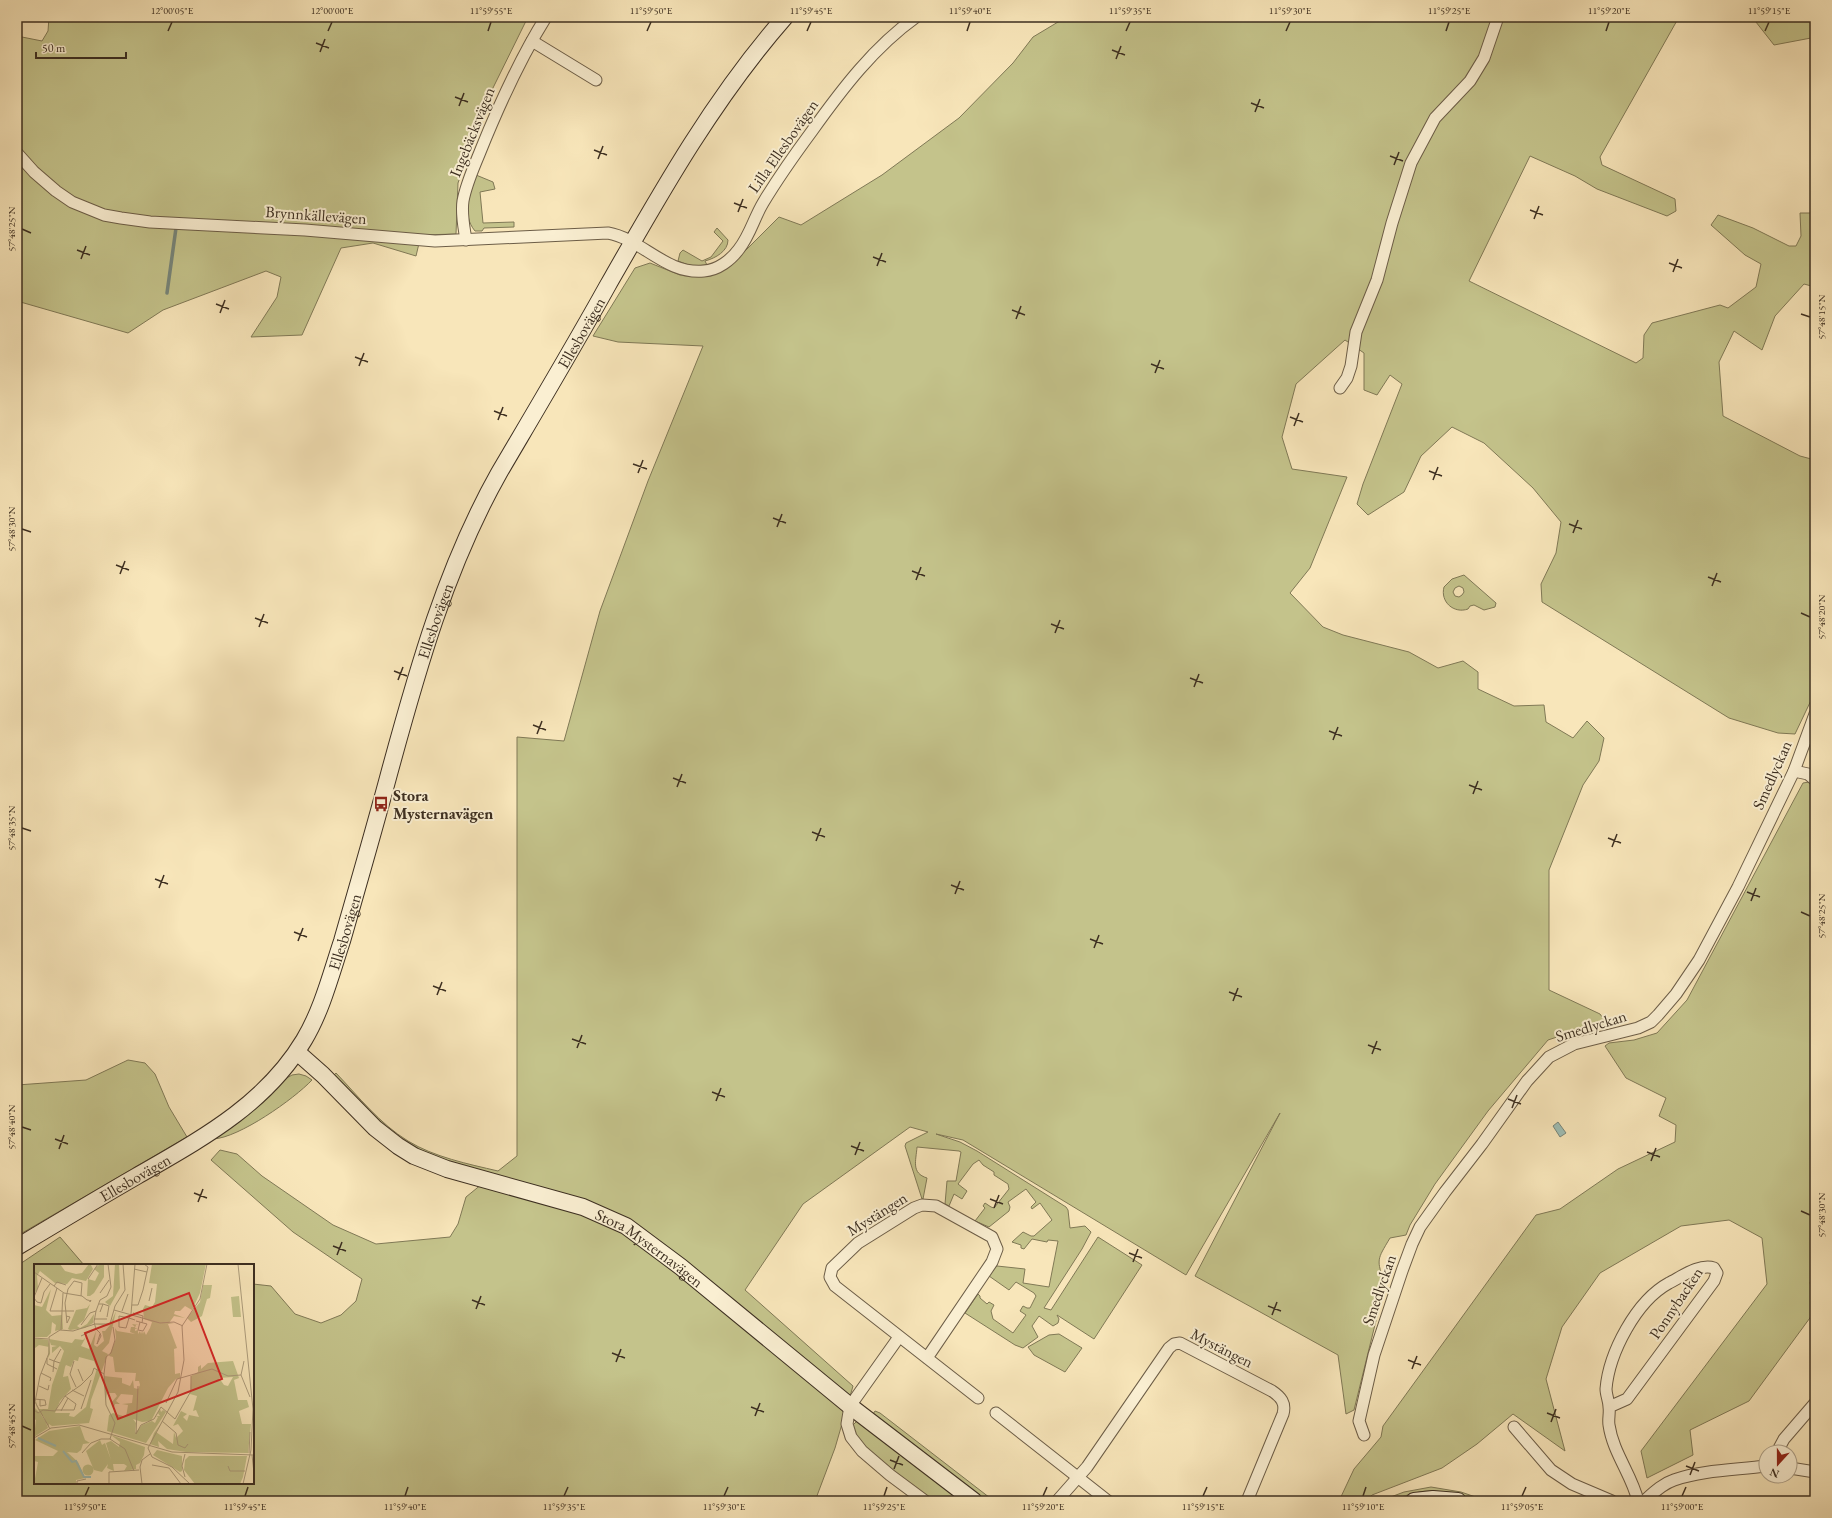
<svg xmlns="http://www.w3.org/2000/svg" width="1832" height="1518" viewBox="0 0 1832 1518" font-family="'EB Garamond',serif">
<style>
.green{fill:#c4c38b;stroke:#807956;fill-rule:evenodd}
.water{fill:#9ebeb5;stroke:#77857a}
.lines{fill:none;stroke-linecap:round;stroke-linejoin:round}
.stream{stroke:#77857a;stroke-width:3.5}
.street-casing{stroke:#6c5d47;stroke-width:13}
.secondary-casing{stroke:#3d2f21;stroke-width:18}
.street{stroke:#faefd2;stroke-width:11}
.secondary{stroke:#faefd2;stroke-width:16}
.ticks{fill:none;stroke:#3d2f21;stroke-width:1.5}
.labels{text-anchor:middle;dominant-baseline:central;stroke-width:4;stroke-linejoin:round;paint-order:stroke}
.street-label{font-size:16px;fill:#3d2f21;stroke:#faefd2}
.poi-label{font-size:16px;font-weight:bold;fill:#3d2f21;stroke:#faefd2;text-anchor:start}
.inset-river{fill:none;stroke:#9ebeb5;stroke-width:2}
.inset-road{fill:none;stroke:#ad9d7d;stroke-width:1}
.view{fill:#d62828;fill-opacity:0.15;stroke:#d62828;stroke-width:2}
.inset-edge{fill:none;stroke:#3d2f21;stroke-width:2}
.neatline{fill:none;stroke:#3d2f21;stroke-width:1.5}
.ticks-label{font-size:10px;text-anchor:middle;fill:#3d2f21}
</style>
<rect width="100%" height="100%" fill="#f8e6ba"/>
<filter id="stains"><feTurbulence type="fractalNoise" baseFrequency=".005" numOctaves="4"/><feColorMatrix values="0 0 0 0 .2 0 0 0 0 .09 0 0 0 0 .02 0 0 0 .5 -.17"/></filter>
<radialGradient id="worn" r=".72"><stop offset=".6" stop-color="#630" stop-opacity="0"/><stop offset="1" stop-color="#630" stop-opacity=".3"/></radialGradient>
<!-- green -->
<g class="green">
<polygon points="49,17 529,17 525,23 490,94 458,183 456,234 421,235 416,256 373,243 341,248 302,335 251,337 277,297 281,277 266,271 163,310 128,333 17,301 17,36 42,41 48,31"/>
<path d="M1075 17H1679L1600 157 1602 165 1675 199 1676 211 1667 216 1597 189 1575 176 1530 156 1469 281 1636 363 1643 358 1644 335 1652 323 1720 305 1728 308 1756 287 1761 264 1745 255 1711 225 1718 215 1753 228 1789 246H1796L1801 236 1800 213H1815V287L1804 284 1775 316 1762 350 1734 331 1719 362 1723 416 1800 456 1815 460V692L1795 734 1778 733 1729 718 1542 602 1541 584 1556 553 1561 522 1533 488 1484 443 1452 427 1421 456 1404 492 1368 515 1357 504 1363 484 1402 384 1390 375 1377 395 1364 390V353L1345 340 1296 384 1282 437 1292 469 1347 477 1310 568 1290 593 1323 627 1343 635 1409 652 1438 668 1463 661 1478 672V689L1514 706 1544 705 1546 722 1573 738 1587 721 1604 738 1599 761 1583 785 1549 870V990L1600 1014 1608 1025 1572 1032 1548 1040 1488 1111 1435 1184 1410 1225 1406 1235 1390 1238C1377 1260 1376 1259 1385 1284L1354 1410 1346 1414 1338 1355 1195 1276 1280 1113 1186 1275 963 1140 936 1134 960 1142 977 1151 1066 1207 1068 1210 1070 1228 1085 1226 1091 1232 1082 1249 1044 1308 1051 1310 1098 1237 1142 1265 1094 1339 1057 1315 1059 1319 1058 1323 1053 1326 1039 1316 1032 1326 1038 1337 1023 1348 1015 1345 965 1313 978 1294 980 1296V1298L987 1304 989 1302 994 1305 991 1311 993 1319 1013 1333 1026 1315 1020 1311 1023 1306 1027 1308H1030L1036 1296 1034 1293 1016 1282 1009 1290 989 1276 994 1268 997 1266 1025 1269 1023 1283 1049 1287 1058 1241 1048 1240 1047 1242 1032 1239 1024 1249 1021 1248V1245L1012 1242 1023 1232 1031 1236H1034L1052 1220 1040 1203 1032 1209 1031 1207 1036 1202 1026 1189 1008 1202 1010 1207 1009 1211 989 1227 975 1221 985 1208 983 1206 985 1203 991 1207 994 1208 1009 1189 1008 1184 994 1175V1172L983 1165 979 1160 973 1164 958 1184 967 1191 962 1199 954 1194 949 1206 945 1204 947 1181H956L961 1152 959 1151 917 1147C916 1161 911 1173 927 1178L923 1199H922L905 1146 906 1143 928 1132 910 1127 803 1204 745 1290 853 1386 835 1448 815 1501H17V1266L60 1237 84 1265H35V1483H253V1284L271 1286 295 1314 321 1323 341 1315 356 1301 362 1279 293 1232 211 1160 220 1150 237 1154 262 1176 333 1225 376 1244 450 1237 458 1224 466 1197 493 1175C455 1164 417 1153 384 1128 366 1114 350 1093 334 1075L336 1073C358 1096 380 1124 408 1141 434 1157 468 1164 498 1171L517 1156V737L564 741 600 611 648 481 703 346 618 342 593 336 635 268 650 263 680 275 715 273 738 258 779 217 801 225 882 175 959 118 1013 63 1033 37 1058 22Z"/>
<polygon points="1752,17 1815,17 1815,40 1811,38 1774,45"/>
<path d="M476 175 493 182 495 189 480 192 483 223 514 222V227L484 228 482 231H475C461 214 470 194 476 175Z"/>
<path d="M717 228 728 240C728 251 716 258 705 261L707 265 691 266 678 261 680 253 683 250 702 261 711 257 723 241 714 232Z"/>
<path d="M1464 575 1496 603 1495 607 1484 610 1474 605 1470 606 1468 609C1454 614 1440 602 1444 587L1452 579ZM1459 586 1463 588 1464 592 1462 595 1459 597 1455 596 1453 592 1455 588Z"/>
<polygon points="1815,781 1815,1278 1810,1282 1815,1311 1749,1401 1690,1430 1693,1455 1647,1478 1641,1451 1767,1284 1762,1238 1729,1220 1681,1226 1600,1273 1562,1327 1546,1379 1565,1451 1513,1414 1477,1444 1442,1468 1372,1495 1366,1501 1339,1501 1354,1469 1381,1437 1383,1426 1536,1215 1560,1209 1618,1169 1675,1142 1676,1125 1659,1116 1666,1098 1626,1078 1605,1046 1609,1043 1634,1040 1657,1033 1687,1000 1803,783"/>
<polygon points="128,1060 145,1063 155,1074 169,1107 187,1137 17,1236 17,1085 86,1080"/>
<path d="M299 1074 306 1076 312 1080C294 1099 239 1138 213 1139L285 1079 292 1075Z"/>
<polygon points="1059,1334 1082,1348 1065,1372 1034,1355 1028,1347 1049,1335"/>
<polygon points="875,1411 880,1413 994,1501 986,1501 873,1414"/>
<polygon points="857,1421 966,1501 933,1501 876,1457 855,1436 853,1425"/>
<path d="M1431 1487 1461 1492 1487 1501C1470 1501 1450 1492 1432 1491 1413 1490 1398 1501 1380 1501L1404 1492Z"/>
</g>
<!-- water -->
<polygon class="water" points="1558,1122 1566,1133 1560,1137 1553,1126"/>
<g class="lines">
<!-- stream -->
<polyline class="stream" points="167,293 176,228"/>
<!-- street casing -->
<g class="street-casing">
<g id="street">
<polyline points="532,41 596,80"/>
<path d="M17 153 34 172 56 191 72 202 104 215 121 218 150 222 305 230 435 241 608 233C642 239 666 275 704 271 718 270 731 260 739 249 750 235 754 218 763 203 778 178 795 154 812 131 842 89 874 47 916 17"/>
<path d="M466 240C464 227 461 214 463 201 466 184 474 167 480 152 499 105 519 60 546 17"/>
<polyline points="1340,388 1347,378 1351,366 1356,332 1377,280 1392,223 1411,163 1435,118 1470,81 1484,58 1498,17"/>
<polyline points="1794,771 1808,774 1815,780"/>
<polyline points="899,1337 850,1406 847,1424 851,1437 862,1451 890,1475 925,1501"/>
<polyline points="927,1358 992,1262 997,1249 992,1237 936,1206 922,1205 914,1208 858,1243 832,1268 830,1277 835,1286 978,1398"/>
<path d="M1609 1407 1627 1399 1714 1281 1717 1273 1714 1268C1700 1263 1681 1277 1669 1283 1636 1301 1609 1353 1606 1389 1606 1395 1609 1401 1609 1407 1610 1413 1608 1419 1609 1425 1613 1453 1632 1475 1638 1501"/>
<polyline points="996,1413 1108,1501"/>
<polyline points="1514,1427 1551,1470 1572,1484 1612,1501"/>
<polyline points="1364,1435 1359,1421 1374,1355 1402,1271 1412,1244 1420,1227 1445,1192 1482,1144 1527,1081 1549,1057 1574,1044 1638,1028 1651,1022 1658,1015 1676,994 1699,960 1738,887 1794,771 1815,714"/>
<polyline points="1777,1452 1784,1439 1815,1403"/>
<polyline points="1790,1468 1815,1472"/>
<path d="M1057 1501 1087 1467 1169 1348 1174 1344 1180 1343 1272 1391C1281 1397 1286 1403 1283 1414L1247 1501"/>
<path d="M1644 1501C1653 1493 1662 1484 1674 1480 1703 1470 1736 1470 1766 1466"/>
</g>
</g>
<!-- secondary casing -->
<g class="secondary-casing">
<g id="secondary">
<path id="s1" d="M297 1052 323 1075 375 1128 398 1146 414 1156 447 1169 583 1207 626 1226 681 1267 850 1406 974 1501"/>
<path id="s2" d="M17 1247C57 1223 97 1199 137 1176 201 1139 265 1105 304 1040 322 1010 331 974 342 941 358 885 374 830 389 774 417 671 446 567 499 473 536 410 573 348 608 285 661 192 714 98 785 17"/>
<polyline points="1414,1501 1433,1499 1458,1501"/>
</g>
</g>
<!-- street -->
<use href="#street" class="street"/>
<!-- secondary -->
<use href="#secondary" class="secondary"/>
</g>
<!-- ticks -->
<path class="ticks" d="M168 31 172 22M328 31 332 22M488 31 491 22M647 31 651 22M807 31 811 22M967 31 970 22M1126 31 1130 22M1286 31 1290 22M1446 31 1449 22M1606 31 1609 22M1765 31 1769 22M316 43 329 48M1112 50 1125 55M320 52 325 39M1116 59 1121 46M455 97 468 102M1251 103 1264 108M459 106 464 93M1255 112 1260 99M594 150 607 155M1390 156 1403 161M598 159 603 146M1394 165 1399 152M734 203 747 208M1530 210 1543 215M738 212 743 199M1534 219 1539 206M22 229 31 233M77 250 90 255M873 257 886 262M81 259 86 246M1669 263 1682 268M877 266 882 253M1673 272 1678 259M216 304 229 309M1012 310 1025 315M220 313 225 300M1801 314 1810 317M1016 319 1021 306M355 357 368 362M1151 364 1164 369M359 366 364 353M1155 373 1160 360M494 411 507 416M1290 417 1303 422M498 420 503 407M1294 426 1299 413M633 464 647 469M1429 471 1442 476M638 473 643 460M1433 480 1438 467M773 518 786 523M1569 524 1582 529M777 527 782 514M22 529 31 532M1573 533 1578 520M116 565 129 570M912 571 925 576M120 574 125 561M1708 577 1721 582M916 580 921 567M1712 586 1717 573M1801 613 1810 617M255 618 268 623M1051 624 1064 629M259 627 264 614M1055 633 1060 620M394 671 407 676M1190 678 1203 683M398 680 403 667M1194 687 1199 674M533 725 546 730M1329 731 1342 736M537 734 542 721M1333 740 1338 727M673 778 686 783M1469 785 1482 790M677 787 682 774M1473 794 1478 781M22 828 31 831M812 832 825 837M1608 838 1621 843M816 841 821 828M1612 847 1617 834M155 879 168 884M951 885 964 890M159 888 164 875M1747 892 1760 897M955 894 960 881M1751 901 1756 888M1801 912 1810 916M294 932 307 937M1090 939 1103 944M298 941 303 928M1094 948 1099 935M433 986 446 991M1229 992 1242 997M437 995 442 982M1233 1001 1238 988M572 1039 586 1044M1368 1045 1381 1050M577 1048 582 1035M1372 1054 1377 1041M712 1092 725 1097M1508 1099 1521 1104M716 1101 721 1088M1512 1108 1517 1095M22 1127 31 1130M55 1139 68 1144M851 1146 864 1151M59 1149 64 1135M1647 1152 1660 1157M855 1155 860 1142M1651 1161 1656 1148M194 1193 207 1198M990 1199 1003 1204M198 1202 203 1189M994 1208 999 1195M1801 1211 1810 1215M333 1246 346 1251M1129 1253 1142 1258M337 1255 342 1242M1133 1262 1138 1249M472 1300 485 1305M1268 1306 1281 1311M476 1309 481 1296M1272 1315 1277 1302M612 1353 625 1358M1408 1360 1421 1365M616 1362 621 1349M1412 1369 1417 1356M751 1407 764 1412M1547 1413 1560 1418M755 1416 760 1403M1551 1422 1556 1409M22 1426 31 1430M890 1460 903 1465M1686 1466 1699 1471M894 1469 899 1456M1690 1475 1695 1462M85 1496 89 1487M245 1496 248 1487M405 1496 408 1487M564 1496 568 1487M724 1496 728 1487M884 1496 887 1487M1043 1496 1047 1487M1203 1496 1207 1487M1363 1496 1366 1487M1522 1496 1526 1487M1682 1496 1686 1487"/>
<!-- icons -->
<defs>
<g id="bus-bare" transform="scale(1.2)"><path d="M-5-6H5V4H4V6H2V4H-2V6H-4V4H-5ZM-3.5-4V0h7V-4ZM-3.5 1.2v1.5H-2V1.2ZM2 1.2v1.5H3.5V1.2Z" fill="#8f2418" stroke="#faefd2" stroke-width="2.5" paint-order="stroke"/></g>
</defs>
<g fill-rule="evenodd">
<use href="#bus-bare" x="381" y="804"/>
</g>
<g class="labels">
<!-- street labels -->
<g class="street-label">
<text transform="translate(472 132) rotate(-68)">Ingebäcksvägen</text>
<text transform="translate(783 146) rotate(-55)">Lilla Ellesbovägen</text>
<text transform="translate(316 215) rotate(4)">Brynnkällevägen</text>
<text stroke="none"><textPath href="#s2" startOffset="1121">Ellesbovägen</textPath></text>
<text stroke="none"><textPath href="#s2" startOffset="797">Ellesbovägen</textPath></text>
<text transform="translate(1772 775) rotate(-66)">Smedlyckan</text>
<text stroke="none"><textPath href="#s2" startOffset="473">Ellesbovägen</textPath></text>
<text transform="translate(1591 1026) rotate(-17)">Smedlyckan</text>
<text stroke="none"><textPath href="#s2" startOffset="137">Ellesbovägen</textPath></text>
<text transform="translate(877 1214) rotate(-32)">Mystängen</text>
<text stroke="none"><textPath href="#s1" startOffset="412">Stora Mysternavägen</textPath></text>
<text transform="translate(1379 1290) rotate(-71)">Smedlyckan</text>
<text transform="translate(1676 1303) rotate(-56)">Ponnybacken</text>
<text transform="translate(1222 1348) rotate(27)">Mystängen</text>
</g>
<!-- poi labels -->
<g class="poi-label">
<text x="393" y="795">Stora<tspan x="393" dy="18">Mysternavägen</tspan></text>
</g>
</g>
<!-- overview -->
<g transform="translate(34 1264)">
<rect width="220" height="220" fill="#f8e6ba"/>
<path d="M0 0H26L31 7 42 10 48 9 55 0H62V1H57L59 5 52 17 38 14 33 20 21 19 6 7 3 12 4 24 0 30ZM66 0H70V13L60 29 56 32H53L54 15 61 17 65 9 60 5ZM81 0H85L86 24 76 42 71 38 79 32ZM118 0H172L166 29 158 46 151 42 146 47H141L140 50 151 54 140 52 135 59H140L134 60 143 84 140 85 141 110 146 109V114L142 115 134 124 117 157 108 158 99 155 102 159 101 169 108 161 118 157 121 159 124 153 122 152H126L124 149 126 145 127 148 129 146 132 148 112 179 73 167 75 151 79 149 92 153 94 141 88 140 98 139 99 131 87 130 82 137 86 140H81L80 143 77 139 83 132 81 129H73L72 136 70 112 88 114V119L96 122 99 116 100 124 104 125 106 121 105 117H101L102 109 81 108 79 93 75 92 82 75 81 64 83 67 101 70 96 68 97 63H101L98 60 105 61H102L101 64H104L101 65V67L104 66V70L106 67 107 70 108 67 109 70 110 67 112 71 116 64 118 58 110 55 109 45 111 41 118 43 121 38 123 20 115 19ZM169 21H178L176 34 173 35 168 52 157 58 153 54 166 38ZM17 25 12 46 18 52 28 51V48L29 65 21 67 22 61 18 58 17 69 13 73H0V41L8 43ZM205 32 207 53H199L197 33ZM56 40 50 56 43 62 46 64 53 60 60 50 59 59 51 64 36 66 34 65 42 46 53 44ZM82 47 75 79 68 87 74 90 57 136 56 144 59 145 55 159 18 162 15 160V163L3 144 2 141V137L4 145H14L18 121 30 87 26 82 18 89V83L23 82 17 81 15 75 16 90 14 94 15 75 38 79 41 75 49 76 52 73 47 82 55 85 62 67 60 81 63 83 70 77 68 67H71L76 61 71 62 61 60 76 61ZM45 93 60 97 63 104 52 143 40 153 35 152 36 149H21L26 137 37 125 34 112 29 113 31 103 32 101 37 103 40 96 44 97ZM0 74 14 76 15 83 5 81 1 84 0 98ZM199 97 205 114 200 116 204 136H213L215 143 205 147 208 160H217L214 189 152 188 133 185 124 177 125 183 116 180 120 169 128 158 122 168 139 180 140 168 142 174 149 167 144 160 139 162 147 147 153 150 149 153 153 157 155 151 165 153 162 146 159 147 163 132 156 130 157 112 164 108V103L167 101V105L174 99ZM199 113 194 122 190 121 185 114ZM0 143 10 153 14 164 0 173 2 156 0 155ZM46 162 51 176 56 179 49 180 47 186 43 189 33 188 44 198 51 214 42 216V220H0L4 198 0 197V192H19L24 187 1 176 15 167ZM77 171 111 183 110 191 106 199 102 201V205L90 207 93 202 90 200H79L80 207 73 204 74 200 68 208 60 206 52 187 66 176 68 181 71 179 77 196 72 179 77 177 85 183 86 178ZM123 186 148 192V207L146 208 119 191ZM155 192H213L209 213 206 220H161L150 206 151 196ZM48.5 206a5.5 5.5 0 1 1 11 0a5.5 5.5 0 1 1-11 0Z" fill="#c4c38b" fill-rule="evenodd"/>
<path class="inset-river" d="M4 174 22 182M29 187 38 198 42 197 50 213H57"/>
<path class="inset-road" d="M101 0 97 50 95 54 85 52V63L92 64 95 54 101 56M204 0 219 145 217 186 209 220M100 5 113 8M0 8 30 29 48 32 53 36H54L56 37V38L57 36 56 37M54 15 64 0M20 22 23 18 32 21M23 24 16 47H40M66 29 75 16M0 33 8 14M0 34 3 38 7 39 10 28 16 20M115 37 118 24M65 40H69L66 48M69 40 75 42 73 53M98 41H104L109 26 114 3 110 0M80 46 126 59 140 58 149 62M88 47 94 30M99 49 109 52 108 59M32 52 36 53 33 59 31 39 34 25 40 17 48 19 47 32M60 55H73M102 57 113 60 109 67 104 66 106 58M47 61 56 49 62 47M62 65 66 69 67 72 63 80 66 70M27 66 29 29M47 72 62 65 60 58 62 47 66 36 73 32 77 23 74 0M0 74 14 75M13 94V100L23 105M15 95 20 97 19 108M40 97 36 110 42 123M210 97 207 111 216 133M26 99 20 97 27 85M44 105 49 117M7 109 17 114 16 117M5 122 14 126 15 121M104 122 102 170 107 161 120 155 127 143 141 155 157 127V112M38 126 50 132M0 135 11 136 12 141 6 142V136M132 139 143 115 178 105 194 112 207 111M47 145 57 116M0 146 4 149 9 146 21 147 31 132 47 121 58 110 60 104 70 110M22 146H40L42 140 31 132M27 147 34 134M128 157 142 169 144 181 151 184 154 180M16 165 1 138 6 112 15 89V73L26 66 39 67 61 60H76L81 42 91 26 89 0M0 174 17 164 45 161 138 188 220 191M76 175 81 159 72 141 70 110 72 93 77 89 81 76 79 63M48 189 57 179 67 175H76L91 185 100 207M215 189 216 168M218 191 220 209M118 201 135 204 147 220M194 202 196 207H211M151 213 148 202 151 190M43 220V217L52 215M75 220V208L105 206M108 220 106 203 108 196 116 190M156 220 138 203 118 193 114 184 144 128 150 96 148 62 166 35 173 0"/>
<path class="view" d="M155 29 188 115 84 155 51 69Z"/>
<rect width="220" height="220" class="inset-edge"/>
</g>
<!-- margin -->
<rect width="1832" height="1518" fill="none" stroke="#f8e6ba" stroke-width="44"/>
<!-- north arrow -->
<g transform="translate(1778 1464) rotate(201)"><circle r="19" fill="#faefd2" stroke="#aea28b"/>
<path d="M0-3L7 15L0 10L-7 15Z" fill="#8f2418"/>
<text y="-6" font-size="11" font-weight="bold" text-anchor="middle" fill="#3d2f21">N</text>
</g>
<!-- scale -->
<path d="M36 52v6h90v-6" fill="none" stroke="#3d2f21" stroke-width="2"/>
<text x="42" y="52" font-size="12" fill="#3d2f21" stroke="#faefd2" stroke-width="3" paint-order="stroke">50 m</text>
<rect x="22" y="22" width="1788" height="1474" class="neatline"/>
<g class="ticks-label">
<text x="172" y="14">12°00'05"E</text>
<text x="332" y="14">12°00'00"E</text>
<text x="491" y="14">11°59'55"E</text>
<text x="651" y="14">11°59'50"E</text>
<text x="811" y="14">11°59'45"E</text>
<text x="970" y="14">11°59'40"E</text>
<text x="1130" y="14">11°59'35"E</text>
<text x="1290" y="14">11°59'30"E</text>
<text x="1449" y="14">11°59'25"E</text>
<text x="1609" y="14">11°59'20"E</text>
<text x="1769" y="14">11°59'15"E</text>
<text transform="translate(11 229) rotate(-90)" y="4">57°48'25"N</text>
<text transform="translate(1821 317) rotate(-90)" y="4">57°48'15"N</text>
<text transform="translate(11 529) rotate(-90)" y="4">57°48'30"N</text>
<text transform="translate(1821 617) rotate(-90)" y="4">57°48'20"N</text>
<text transform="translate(11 828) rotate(-90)" y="4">57°48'35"N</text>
<text transform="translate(1821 916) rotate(-90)" y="4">57°48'25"N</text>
<text transform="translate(11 1127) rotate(-90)" y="4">57°48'40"N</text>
<text transform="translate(1821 1215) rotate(-90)" y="4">57°48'30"N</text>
<text transform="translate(11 1426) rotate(-90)" y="4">57°48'45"N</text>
<text x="85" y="1510">11°59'50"E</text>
<text x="245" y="1510">11°59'45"E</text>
<text x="405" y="1510">11°59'40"E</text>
<text x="564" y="1510">11°59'35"E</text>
<text x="724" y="1510">11°59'30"E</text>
<text x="884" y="1510">11°59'25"E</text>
<text x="1043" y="1510">11°59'20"E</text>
<text x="1203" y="1510">11°59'15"E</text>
<text x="1363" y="1510">11°59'10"E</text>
<text x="1522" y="1510">11°59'05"E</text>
<text x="1682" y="1510">11°59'00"E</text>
</g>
<rect width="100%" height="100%" filter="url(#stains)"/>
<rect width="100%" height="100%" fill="url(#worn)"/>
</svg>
